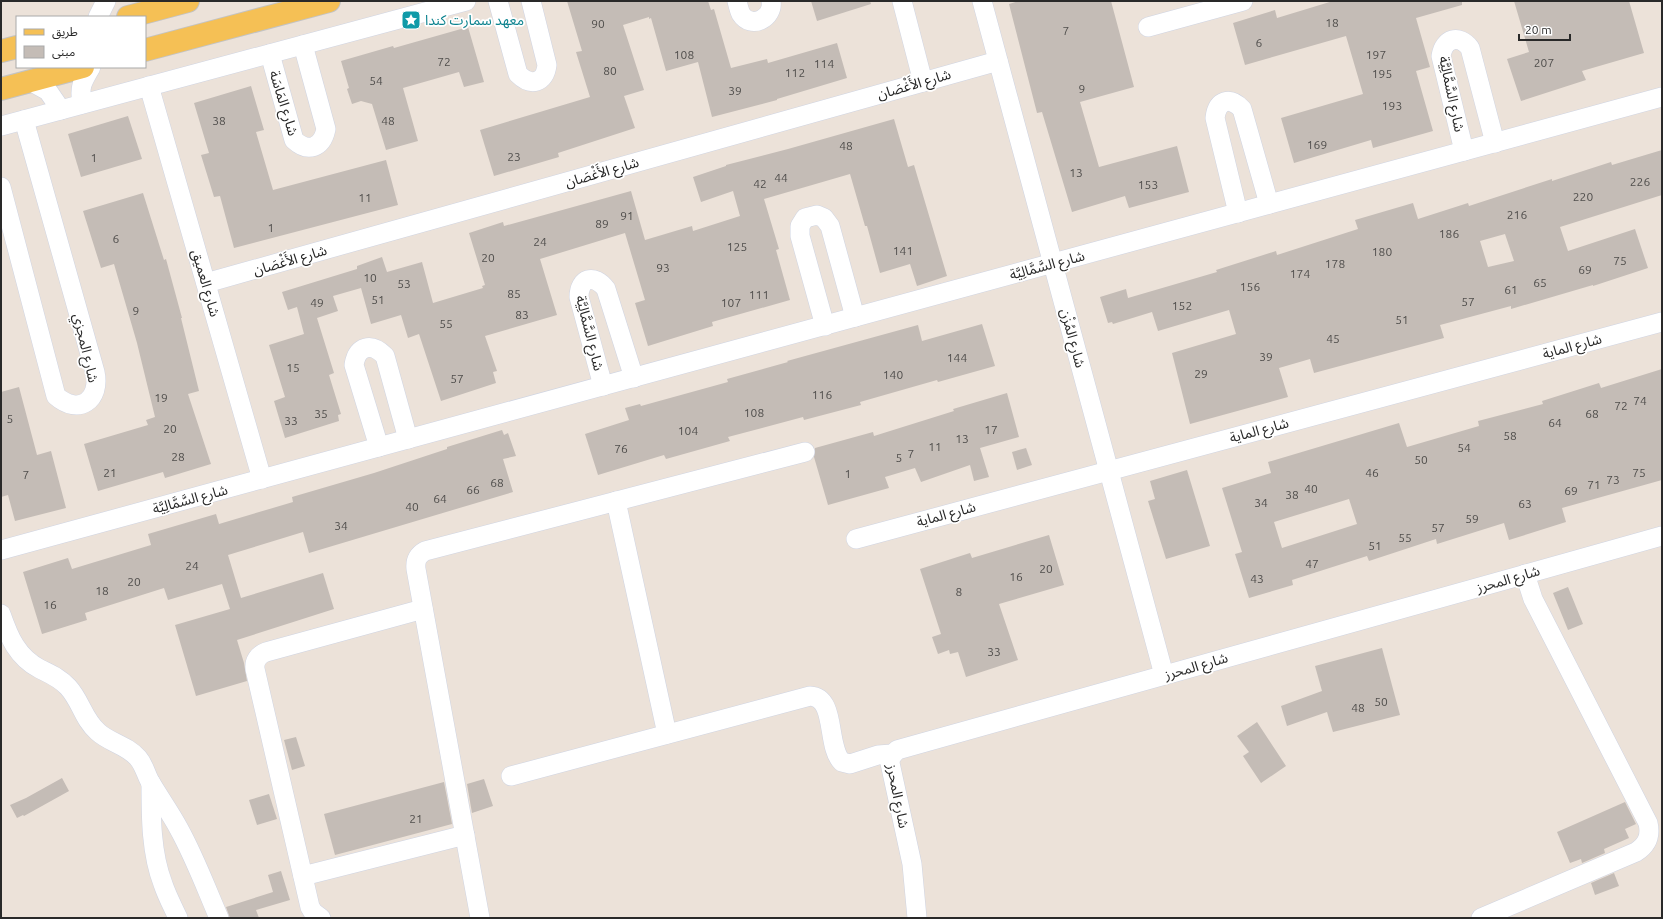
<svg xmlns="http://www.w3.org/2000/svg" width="1663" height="919" viewBox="0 0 1663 919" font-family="Ubuntu,'Noto Sans Arabic',sans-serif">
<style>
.building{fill:#c4bcb6;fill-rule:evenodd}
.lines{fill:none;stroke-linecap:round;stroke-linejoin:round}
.minor-casing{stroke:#cfd4e2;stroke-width:20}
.major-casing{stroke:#c3c3c3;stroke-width:24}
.minor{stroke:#fff;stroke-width:19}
.major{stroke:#f5c055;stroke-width:22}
.labels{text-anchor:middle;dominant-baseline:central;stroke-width:3.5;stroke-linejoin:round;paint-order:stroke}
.number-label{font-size:12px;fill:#504e4c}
.culture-label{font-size:14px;fill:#0d838f;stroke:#fff;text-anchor:start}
.street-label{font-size:14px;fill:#292929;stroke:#fff}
</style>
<rect width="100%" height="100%" fill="#ece2d9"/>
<!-- building -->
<g class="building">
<polygon points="567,1 708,1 711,10 714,9 731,68 767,59 768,63 837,43 847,78 777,99 777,100 712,117 698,62 666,71 651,18 649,19 649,17 623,25 644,90 624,96 635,128 558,153 559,157 494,176 480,130 590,97 576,52 582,51"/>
<polygon points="811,1 870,1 871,4 817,21"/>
<polygon points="1019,1 1111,1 1134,87 1080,102 1099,167 1177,146 1189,192 1129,208 1125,196 1072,212 1042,112 1037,113 1009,4"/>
<polygon points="1333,1 1462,1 1462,5 1416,18 1430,67 1416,71 1433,131 1373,148 1371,140 1294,163 1281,118 1363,94 1346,36 1245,65 1233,23 1275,10 1277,18"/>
<polygon points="1514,1 1629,1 1644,53 1582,71 1586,80 1521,101 1507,59 1529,52"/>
<polygon points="468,27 484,82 464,87 459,72 403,88 418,141 386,150 372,104 361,101 352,104 347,89 349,88 341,61 393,46 394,48"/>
<polygon points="251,86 264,130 256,132 273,190 386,160 398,205 234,248 220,196 214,197 201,155 209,153 194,103"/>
<polygon points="128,116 142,159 81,177 68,134"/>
<polygon points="894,119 908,167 914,165 947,276 917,286 910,264 880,273 867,226 865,226 850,174 764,199 779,249 776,250 790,300 712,322 713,326 648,346 635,303 645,300 625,233 540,259 557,315 485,336 497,371 493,372 496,383 441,401 419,334 408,338 401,315 371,324 361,288 333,296 338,311 317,318 334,373 329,375 341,414 338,415 339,421 285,438 274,401 285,397 269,345 304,334 297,307 288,310 282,292 357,269 357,266 382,257 387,272 422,262 433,303 483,288 482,286 485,285 469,233 503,222 504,226 631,191 645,240 692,226 693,231 740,216 733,191 701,202 693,177 726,166 726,165 788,149"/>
<path d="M1662 150V195L1560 227 1568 251 1635 229 1648 268 1593 286V285L1511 309V306L1440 325 1444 338 1314 373 1310 359 1279 368 1288 397 1190 424 1172 353 1236 334 1229 310 1158 331 1152 312 1113 324 1112 322 1108 323 1100 297 1126 289 1128 298 1217 272 1216 270 1276 251 1277 255 1358 229 1355 220 1413 203 1418 219 1468 203 1469 206 1552 179V181L1611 162 1612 165ZM1505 234 1514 261 1488 267 1480 241Z"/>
<polygon points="143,193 164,260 166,259 182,318 181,318 199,391 188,394 211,464 165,478 163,472 98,491 84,444 148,425 146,420 155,417 137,343 114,264 101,268 83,211"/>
<polygon points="982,324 995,366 938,382 937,380 860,402 861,405 804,420 803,417 728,437 730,441 666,459 664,455 598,475 585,434 629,420 625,408 640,404 641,406 728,382 727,379 788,362 787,361 918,325 922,341"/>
<path d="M1662 369V480L1562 508 1566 522 1509 540 1504 523 1437 544 1436 539 1369 561 1367 556 1292 580 1293 585 1249 598 1235 554 1242 552 1222 488 1271 473 1268 462 1399 423 1407 447 1479 426 1478 421 1543 404 1542 401 1599 383 1601 388ZM1349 499 1357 524 1282 548 1274 522Z"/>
<polygon points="19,387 37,455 51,451 66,508 15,521 8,495 1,497 1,392"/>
<polygon points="1007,393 1019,437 980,448 989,477 974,481 970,465 921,482 915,468 885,477 889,488 828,505 814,457 815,448 873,432 874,436 954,411 953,409"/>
<polygon points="502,430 504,435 508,433 516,456 503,459 513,492 309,553 303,532 228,555 241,598 323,573 334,609 237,640 244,663 247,681 196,696 175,625 230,609 222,584 168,600 164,588 85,613 87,620 42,634 23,572 68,558 72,569 151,545 148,534 216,514 219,524 293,502 292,497 374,473 447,449 447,447"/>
<polygon points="1026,448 1032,465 1017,470 1012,452"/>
<polygon points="1187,470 1210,546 1166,559 1148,501 1155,499 1150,481"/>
<polygon points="1049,535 1064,585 999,604 1018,660 966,677 958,652 950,654 949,650 938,654 932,637 941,634 920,569 970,553 972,558"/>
<polygon points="1568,587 1583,624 1568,630 1553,593"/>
<polygon points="1382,648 1400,715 1333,732 1327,712 1287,726 1281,706 1322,691 1315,666"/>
<polygon points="1257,722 1286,766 1261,783 1243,756 1249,752 1237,736"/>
<polygon points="296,737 305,766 292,770 284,740"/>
<polygon points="62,778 69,791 24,816 23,815 17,818 10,805 26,798"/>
<polygon points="484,779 493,806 472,813 467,784"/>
<polygon points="444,782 452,824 335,855 324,814"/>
<polygon points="269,794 277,819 257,825 249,800"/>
<polygon points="1625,802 1636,824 1625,829 1629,838 1604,849 1605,853 1582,863 1581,859 1570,863 1557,832"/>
<polygon points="281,871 290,900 256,910 259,918 230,918 226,907 273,892 268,875"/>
<polygon points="1614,873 1619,886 1595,895 1591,883"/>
</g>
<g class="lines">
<!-- minor casing -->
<g class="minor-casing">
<g id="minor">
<path d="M498 1 518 74C531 87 545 83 547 65L531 1"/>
<path d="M737 1C738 5 739 10 741 14 751 30 774 18 771 1"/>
<polyline points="902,1 923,82"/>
<polyline points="982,1 1164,675"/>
<polyline points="98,17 106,1"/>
<polyline points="1148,27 1243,1"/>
<path d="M270 54 294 140C308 153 322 148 326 129L303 45"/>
<polyline points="30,81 48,91 61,110"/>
<polyline points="149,86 262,479"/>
<path d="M82 104C79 87 82 82 91 67"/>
<polyline points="1,126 466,1"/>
<path d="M1464 151 1441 56C1444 38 1459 34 1470 48L1495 143"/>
<path d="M1 187 56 396C79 416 101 400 95 372L24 120"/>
<path d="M1238 213 1215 118C1217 100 1230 96 1242 109L1269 204"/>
<polyline points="206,283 998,61"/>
<polyline points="825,326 800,236 800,226 805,218 817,215 824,218 830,226 855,317"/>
<path d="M603 386 579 297C579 278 594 273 606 289L634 378"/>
<path d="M379 447 354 365C357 346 371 342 385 356L408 439"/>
<polyline points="616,501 667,734"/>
<polyline points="856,539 1662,322"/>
<polyline points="1,550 1662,97"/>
<path d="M1 614C9 637 17 657 40 669 50 674 60 678 68 687 81 701 83 719 98 732 110 743 127 745 138 758 145 766 146 776 152 785 161 800 171 814 179 829 195 858 206 888 219 918"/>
<path d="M511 776 810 696C837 697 826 747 842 762L850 764 878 755 892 754"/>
<path d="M151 783C151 817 151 853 163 884 167 896 173 907 178 918"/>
<polyline points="303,876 465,835"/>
<path d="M321 918 313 912 310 907 255 669C254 661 258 655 266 652L423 609"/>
<path d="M480 918 416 569C415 560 418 555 425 551L805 452"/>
<polyline points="917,918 912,864 890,763 891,757 897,750 1662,536"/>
<path d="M1481 918 1636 852C1647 845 1651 836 1648 823L1533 599 1525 574"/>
</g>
</g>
<!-- major casing -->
<g class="major-casing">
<g id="major">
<polyline points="128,17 188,1"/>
<polyline points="145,50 329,1"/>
<polyline points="1,51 17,47"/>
<polyline points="1,89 83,67"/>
</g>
</g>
<!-- minor -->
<use href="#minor" class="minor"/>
<!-- major -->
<use href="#major" class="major"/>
</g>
<!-- icons -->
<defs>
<g id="sight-square" transform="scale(1)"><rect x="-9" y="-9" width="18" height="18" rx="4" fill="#0f9aa8" stroke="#fff"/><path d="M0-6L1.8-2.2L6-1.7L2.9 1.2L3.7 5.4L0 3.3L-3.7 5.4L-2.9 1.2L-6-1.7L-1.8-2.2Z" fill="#fff"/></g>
</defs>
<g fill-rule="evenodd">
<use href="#sight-square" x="411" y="20"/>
</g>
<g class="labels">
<!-- number labels -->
<g class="number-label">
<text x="1332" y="22">18</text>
<text x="598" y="23">90</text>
<text x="1066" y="30">7</text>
<text x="1259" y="42">6</text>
<text x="684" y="54">108</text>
<text x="1376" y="54">197</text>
<text x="444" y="61">72</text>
<text x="1544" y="62">207</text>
<text x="824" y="63">114</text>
<text x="610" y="70">80</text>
<text x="795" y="72">112</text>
<text x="1382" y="73">195</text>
<text x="376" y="80">54</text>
<text x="1082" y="88">9</text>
<text x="735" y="90">39</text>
<text x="1392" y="105">193</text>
<text x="219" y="120">38</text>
<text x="388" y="120">48</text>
<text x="1317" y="144">169</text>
<text x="846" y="145">48</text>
<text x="514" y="156">23</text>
<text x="94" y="157">1</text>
<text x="1076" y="172">13</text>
<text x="781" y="177">44</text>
<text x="1640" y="181">226</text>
<text x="760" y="183">42</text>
<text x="1148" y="184">153</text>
<text x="1583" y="196">220</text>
<text x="365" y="197">11</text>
<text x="1517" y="214">216</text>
<text x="627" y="215">91</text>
<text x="602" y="223">89</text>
<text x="271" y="227">1</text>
<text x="1449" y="233">186</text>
<text x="116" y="238">6</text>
<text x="540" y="241">24</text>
<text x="737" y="246">125</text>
<text x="903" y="250">141</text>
<text x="1382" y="251">180</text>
<text x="488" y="257">20</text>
<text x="1620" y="260">75</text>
<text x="1335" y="263">178</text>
<text x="663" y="267">93</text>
<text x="1585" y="269">69</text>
<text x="1300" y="273">174</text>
<text x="370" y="277">10</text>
<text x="1540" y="282">65</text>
<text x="404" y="283">53</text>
<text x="1250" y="286">156</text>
<text x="1511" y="289">61</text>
<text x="514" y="293">85</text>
<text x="759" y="294">111</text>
<text x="378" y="299">51</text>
<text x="1468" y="301">57</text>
<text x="317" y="302">49</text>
<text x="731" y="302">107</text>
<text x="1182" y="305">152</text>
<text x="136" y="310">9</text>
<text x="522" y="314">83</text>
<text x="1402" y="319">51</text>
<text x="446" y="323">55</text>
<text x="1333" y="338">45</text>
<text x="1266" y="356">39</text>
<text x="957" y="357">144</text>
<text x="293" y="367">15</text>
<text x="1201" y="373">29</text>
<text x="893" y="374">140</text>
<text x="457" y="378">57</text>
<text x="822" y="394">116</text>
<text x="161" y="397">19</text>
<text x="1640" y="400">74</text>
<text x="1621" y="405">72</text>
<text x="754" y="412">108</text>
<text x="321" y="413">35</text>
<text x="1592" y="413">68</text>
<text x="10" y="418">5</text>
<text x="291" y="420">33</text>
<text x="1555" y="422">64</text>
<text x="170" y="428">20</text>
<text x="991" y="429">17</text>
<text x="688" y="430">104</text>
<text x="1510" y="435">58</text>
<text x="962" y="438">13</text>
<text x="935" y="446">11</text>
<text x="1464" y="447">54</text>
<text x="621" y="448">76</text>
<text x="911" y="453">7</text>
<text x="178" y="456">28</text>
<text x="899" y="457">5</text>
<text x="1421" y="459">50</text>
<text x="110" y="472">21</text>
<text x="1372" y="472">46</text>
<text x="1639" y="472">75</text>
<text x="848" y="473">1</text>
<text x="26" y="474">7</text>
<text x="1613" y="479">73</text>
<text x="497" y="482">68</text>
<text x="1594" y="484">71</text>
<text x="1311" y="488">40</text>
<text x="473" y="489">66</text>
<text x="1571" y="490">69</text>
<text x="1292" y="494">38</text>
<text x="440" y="498">64</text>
<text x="1261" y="502">34</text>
<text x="1525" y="503">63</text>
<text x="412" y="506">40</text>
<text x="1472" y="518">59</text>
<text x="341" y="525">34</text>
<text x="1438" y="527">57</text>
<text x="1405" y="537">55</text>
<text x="1375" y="545">51</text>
<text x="1312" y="563">47</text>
<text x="192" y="565">24</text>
<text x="1046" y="568">20</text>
<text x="1016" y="576">16</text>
<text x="1257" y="578">43</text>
<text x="134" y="581">20</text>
<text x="102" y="590">18</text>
<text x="959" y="591">8</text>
<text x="50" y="604">16</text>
<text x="994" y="651">33</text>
<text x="1381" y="701">50</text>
<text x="1358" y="707">48</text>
<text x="416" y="818">21</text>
</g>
<!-- culture labels -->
<g class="culture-label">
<text x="425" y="20">معهد سمارت كندا</text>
</g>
<!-- street labels -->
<g class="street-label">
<text transform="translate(914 84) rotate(-16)">شارع الأَغْصَان</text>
<text transform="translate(1452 94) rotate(78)">شارع السَّمَّالِيَّة</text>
<text transform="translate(284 103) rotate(73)">شارع المَاسَة</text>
<text transform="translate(602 172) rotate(-16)">شارع الأَغْصَان</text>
<text transform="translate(290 260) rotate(-16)">شارع الأَغْصَان</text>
<text transform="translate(1047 265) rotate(-15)">شارع السَّمَّالِيَّة</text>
<text transform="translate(206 283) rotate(74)">شارع العميق</text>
<text transform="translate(590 333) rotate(76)">شارع السَّمَّالِيَّة</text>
<text transform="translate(1073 338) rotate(75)">شارع المُزْن</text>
<text transform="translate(1572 346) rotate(-15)">شارع الماية</text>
<text transform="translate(86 348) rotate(77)">شارع المجزي</text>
<text transform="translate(1259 430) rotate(-15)">شارع الماية</text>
<text transform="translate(190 499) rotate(-15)">شارع السَّمَّالِيَّة</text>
<text transform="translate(946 514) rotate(-15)">شارع الماية</text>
<text transform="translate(1508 579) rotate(-16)">شارع المحرز</text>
<text transform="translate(1196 666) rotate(-16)">شارع المحرز</text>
<text transform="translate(898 796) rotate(79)">شارع المحرز</text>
</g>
</g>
<!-- border -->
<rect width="1663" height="919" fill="none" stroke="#292929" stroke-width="4"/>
<!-- legend -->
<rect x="16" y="16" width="130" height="52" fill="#ffffff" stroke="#a9a9a9"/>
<rect x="24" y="29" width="20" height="6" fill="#f5c055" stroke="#a9a9a9"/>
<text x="52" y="36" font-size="12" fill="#292929">طريق</text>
<rect x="24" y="46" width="20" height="12" fill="#c4bcb6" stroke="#a9a9a9"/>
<text x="52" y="56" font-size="12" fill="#292929">مبنى</text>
<!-- scale -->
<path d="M1519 34v6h51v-6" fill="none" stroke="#292929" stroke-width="2"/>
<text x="1525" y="34" font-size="12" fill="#292929" stroke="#ffffff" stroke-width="3" paint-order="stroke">20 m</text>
</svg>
